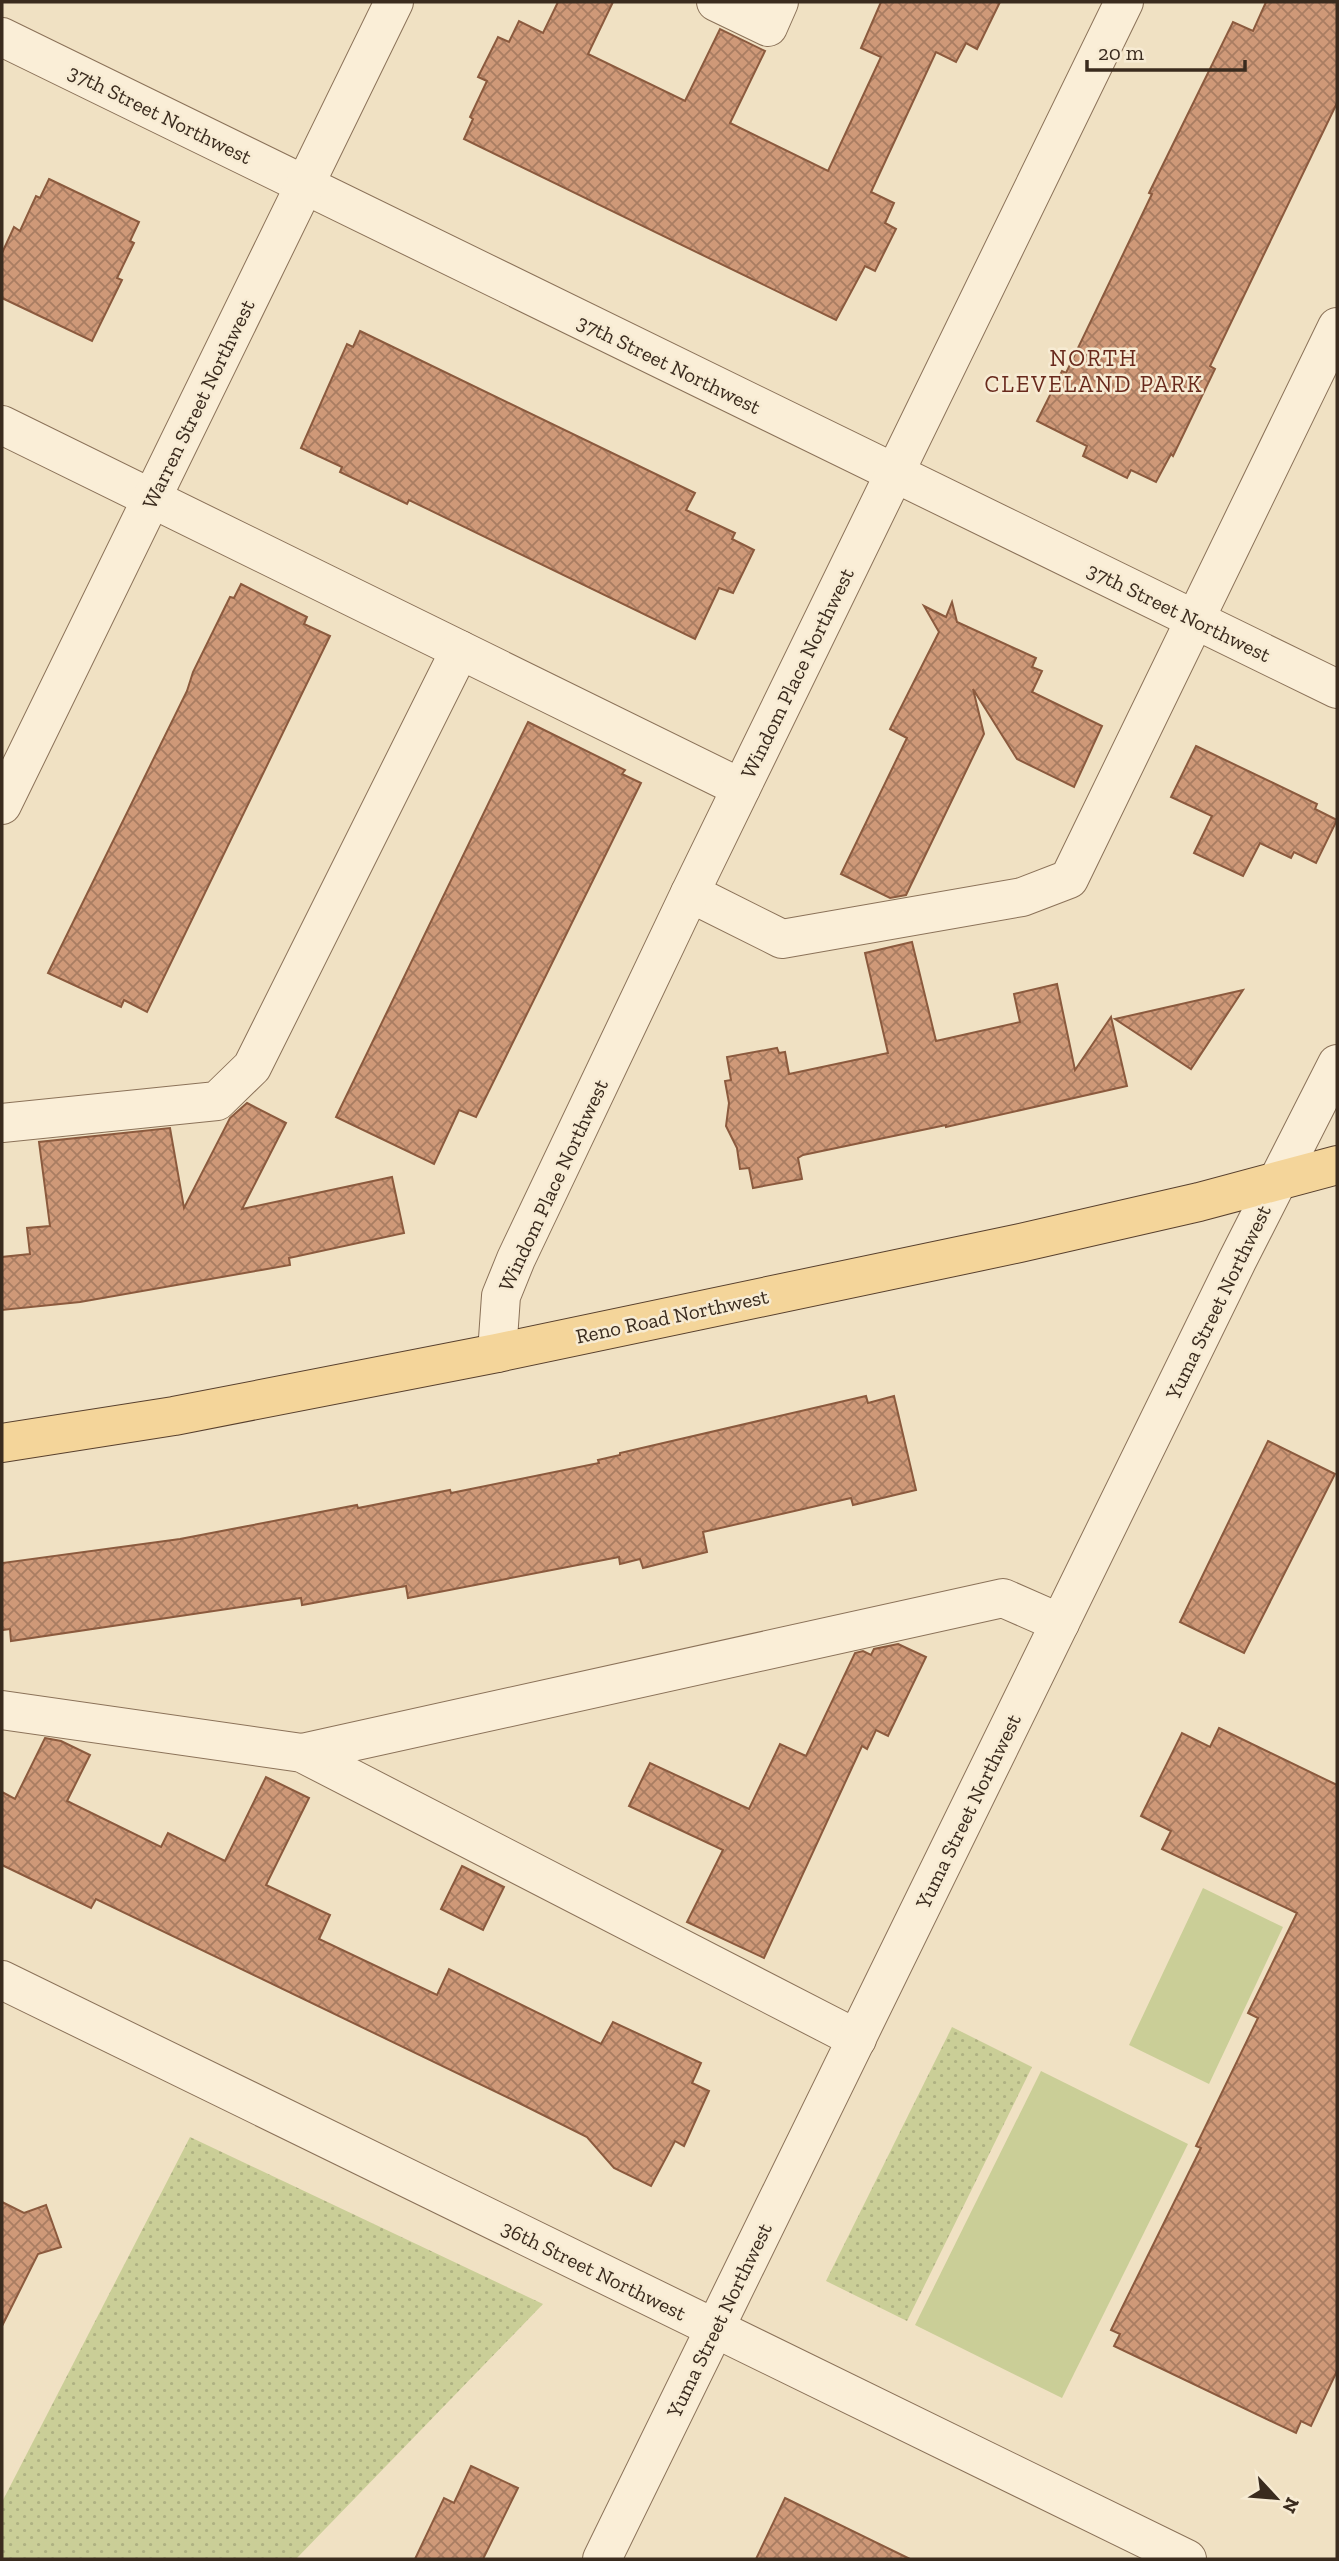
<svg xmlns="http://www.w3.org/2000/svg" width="1339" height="2561" viewBox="0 0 1339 2561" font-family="'Zilla Slab',serif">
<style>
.green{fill:url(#green-dots)}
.pitch{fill:#cace97}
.building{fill:url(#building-cross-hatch);stroke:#8b5a3e;stroke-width:2}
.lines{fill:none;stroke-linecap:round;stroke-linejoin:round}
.minor-casing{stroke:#8b7259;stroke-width:40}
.major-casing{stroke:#58402e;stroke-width:40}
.minor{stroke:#faeed7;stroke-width:38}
.major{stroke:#f4d59a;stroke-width:38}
.labels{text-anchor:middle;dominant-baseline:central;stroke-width:5;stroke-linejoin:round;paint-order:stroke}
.street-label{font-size:21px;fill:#3a2b1e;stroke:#f7ebd3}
.neighbourhood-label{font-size:23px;letter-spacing:2px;fill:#68291c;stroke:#f7ebd3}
</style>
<defs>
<pattern id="green-dots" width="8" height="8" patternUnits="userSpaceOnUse" patternTransform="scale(1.75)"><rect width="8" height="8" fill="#cace97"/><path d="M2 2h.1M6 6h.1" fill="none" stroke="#aeb182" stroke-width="1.8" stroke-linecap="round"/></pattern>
<pattern id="building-cross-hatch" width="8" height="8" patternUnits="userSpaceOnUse" patternTransform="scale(1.75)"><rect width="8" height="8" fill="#cf9978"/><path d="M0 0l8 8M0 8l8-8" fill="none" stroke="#a97d62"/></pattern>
</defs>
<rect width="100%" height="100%" fill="#f0e1c3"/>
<!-- green -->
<g class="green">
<polygon points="952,2027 1032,2067 907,2321 826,2281"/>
<polygon points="190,2137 543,2304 296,2559 2,2559 2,2502"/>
</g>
<!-- pitch -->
<g class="pitch">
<polygon points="1203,1888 1283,1927 1209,2084 1129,2045"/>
<polygon points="1041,2071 1188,2144 1062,2398 915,2325"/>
</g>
<!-- building -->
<g class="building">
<polygon points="558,2 613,2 588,54 685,101 720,29 765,51 730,123 828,171 881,57 861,48 881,2 1000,2 977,49 966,43 956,62 936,52 871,192 894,203 885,223 896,229 875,271 865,266 836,320 464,139 473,119 470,117 487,81 478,77 498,37 509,42 519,21 543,33"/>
<polygon points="1266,2 1337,2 1337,103 1210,366 1215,369 1173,456 1171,454 1156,482 1131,470 1127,478 1083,456 1087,446 1037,421 1062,371 1066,373 1152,194 1149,193 1233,22 1253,31"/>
<polygon points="49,179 139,222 130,241 134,243 117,278 122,280 92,341 2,298 2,253 14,227 20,231 36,196 40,198"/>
<polygon points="360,331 695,493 686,510 735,533 732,539 754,550 733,593 719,588 695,639 409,500 407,504 340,472 342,467 301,448 347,344 353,347"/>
<polygon points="241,584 307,617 304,624 330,636 147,1012 124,1000 121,1007 48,973 187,691 193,672 230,597 234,598"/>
<polygon points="952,602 957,622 1036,658 1032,667 1042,671 1032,692 1102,726 1074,787 1017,759 973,689 984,734 906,895 890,898 841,874 907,738 890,729 939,632 924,606 946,617"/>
<polygon points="528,722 625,770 622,774 641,783 476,1117 459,1110 434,1164 336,1117"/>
<polygon points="1196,746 1317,804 1315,809 1337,820 1316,863 1294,852 1291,858 1260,843 1243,876 1194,853 1212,816 1171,797"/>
<polygon points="912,942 936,1041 1020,1022 1014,994 1057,984 1075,1070 1111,1017 1127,1086 946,1127 946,1125 803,1155 798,1158 802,1179 753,1188 749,1168 740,1169 737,1148 726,1126 729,1103 725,1081 731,1080 727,1057 777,1048 779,1053 785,1052 789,1074 888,1053 865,953"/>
<polygon points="1243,990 1191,1069 1115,1019"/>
<polygon points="247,1103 286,1123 242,1209 392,1177 404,1233 289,1258 290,1265 80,1302 2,1310 2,1257 30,1254 27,1228 50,1226 39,1142 170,1128 184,1208 230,1118"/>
<polygon points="866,1396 868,1403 894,1396 916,1490 853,1505 851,1498 703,1532 707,1552 643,1568 640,1559 620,1564 619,1557 408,1598 406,1586 302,1605 301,1598 11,1641 10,1629 2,1630 2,1563 180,1539 357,1505 358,1508 450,1490 451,1493 599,1463 598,1460 620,1455 620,1453"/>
<polygon points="1268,1441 1335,1474 1244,1653 1180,1622"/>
<polygon points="898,1644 926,1657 888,1736 876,1730 867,1749 862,1746 764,1958 687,1922 723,1850 629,1806 650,1763 749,1809 780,1744 806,1756 855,1653 863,1651 871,1655 874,1649"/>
<polygon points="1219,1728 1337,1785 1337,2371 1311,2426 1301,2421 1296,2433 1114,2346 1120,2334 1111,2330 1201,2148 1196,2146 1258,2018 1248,2013 1297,1913 1162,1849 1171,1831 1141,1816 1182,1733 1210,1747"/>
<polygon points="45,1738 61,1741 90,1755 67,1801 161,1847 168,1833 225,1861 266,1777 309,1798 266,1885 330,1915 319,1939 437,1995 449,1969 601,2044 613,2022 701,2063 692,2083 709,2091 684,2146 675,2141 651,2186 614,2168 587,2137 515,2101 96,1899 91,1908 2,1865 2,1792 15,1799"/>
<polygon points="462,1866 504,1887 483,1930 441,1909"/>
<polygon points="2,2202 24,2213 46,2205 61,2247 38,2254 2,2326"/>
<polygon points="471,2466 518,2488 483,2559 415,2559 444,2498 454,2503"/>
<polygon points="785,2498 910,2559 756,2559"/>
</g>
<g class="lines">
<!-- minor casing -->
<g class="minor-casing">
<g id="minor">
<polyline points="716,2 768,27 779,2"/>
<polyline points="2,37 1337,689"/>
<polyline points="2,425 741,788"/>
<polyline points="2,805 394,2"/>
<polyline points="690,893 782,939 1022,897 1069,879 1337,327"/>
<polyline points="2,1123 217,1101 252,1067 460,650"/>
<polyline points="497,1353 501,1296 516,1259 690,893 1124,2"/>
<polyline points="2,1710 302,1753 857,2039"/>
<polyline points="302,1753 1003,1598 1060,1623"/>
<polyline points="2,1980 1187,2559"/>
<polyline points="602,2559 1237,1261 1337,1064"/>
</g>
</g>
<!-- major casing -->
<g class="major-casing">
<polyline id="major" points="2,1443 174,1416 497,1353 1020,1243 1199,1202 1337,1165"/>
</g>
<!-- minor -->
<use href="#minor" class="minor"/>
<!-- major -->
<use href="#major" class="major"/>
</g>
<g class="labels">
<!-- street labels -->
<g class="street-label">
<text transform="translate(160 114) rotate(26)">37th Street Northwest</text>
<text transform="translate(669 364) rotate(26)">37th Street Northwest</text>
<text transform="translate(198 404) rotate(-64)">Warren Street Northwest</text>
<text transform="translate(1179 612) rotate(26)">37th Street Northwest</text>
<text transform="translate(797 673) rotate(-64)">Windom Place Northwest</text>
<text transform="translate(553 1185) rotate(-65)">Windom Place Northwest</text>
<text transform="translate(1218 1302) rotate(-64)">Yuma Street Northwest</text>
<text transform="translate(672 1316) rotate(-12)">Reno Road Northwest</text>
<text transform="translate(968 1811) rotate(-64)">Yuma Street Northwest</text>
<text transform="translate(594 2270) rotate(26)">36th Street Northwest</text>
<text transform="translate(719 2320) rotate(-64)">Yuma Street Northwest</text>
</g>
<!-- neighbourhood labels -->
<g class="neighbourhood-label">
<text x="1094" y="358">NORTH<tspan x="1094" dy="26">CLEVELAND PARK</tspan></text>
</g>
</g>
<!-- border -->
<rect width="1339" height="2561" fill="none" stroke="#3a2b1e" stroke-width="7"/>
<!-- north arrow -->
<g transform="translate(1276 2498) rotate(116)" stroke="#f7ebd3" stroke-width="5" paint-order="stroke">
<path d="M0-5L12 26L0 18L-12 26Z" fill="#3a2b1e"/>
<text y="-10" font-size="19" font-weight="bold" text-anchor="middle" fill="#3a2b1e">N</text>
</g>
<!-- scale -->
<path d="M1087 60v10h158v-10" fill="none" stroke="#3a2b1e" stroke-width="3.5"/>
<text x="1098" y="60" font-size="21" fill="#3a2b1e" stroke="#f7ebd3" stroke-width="5" paint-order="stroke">20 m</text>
</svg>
